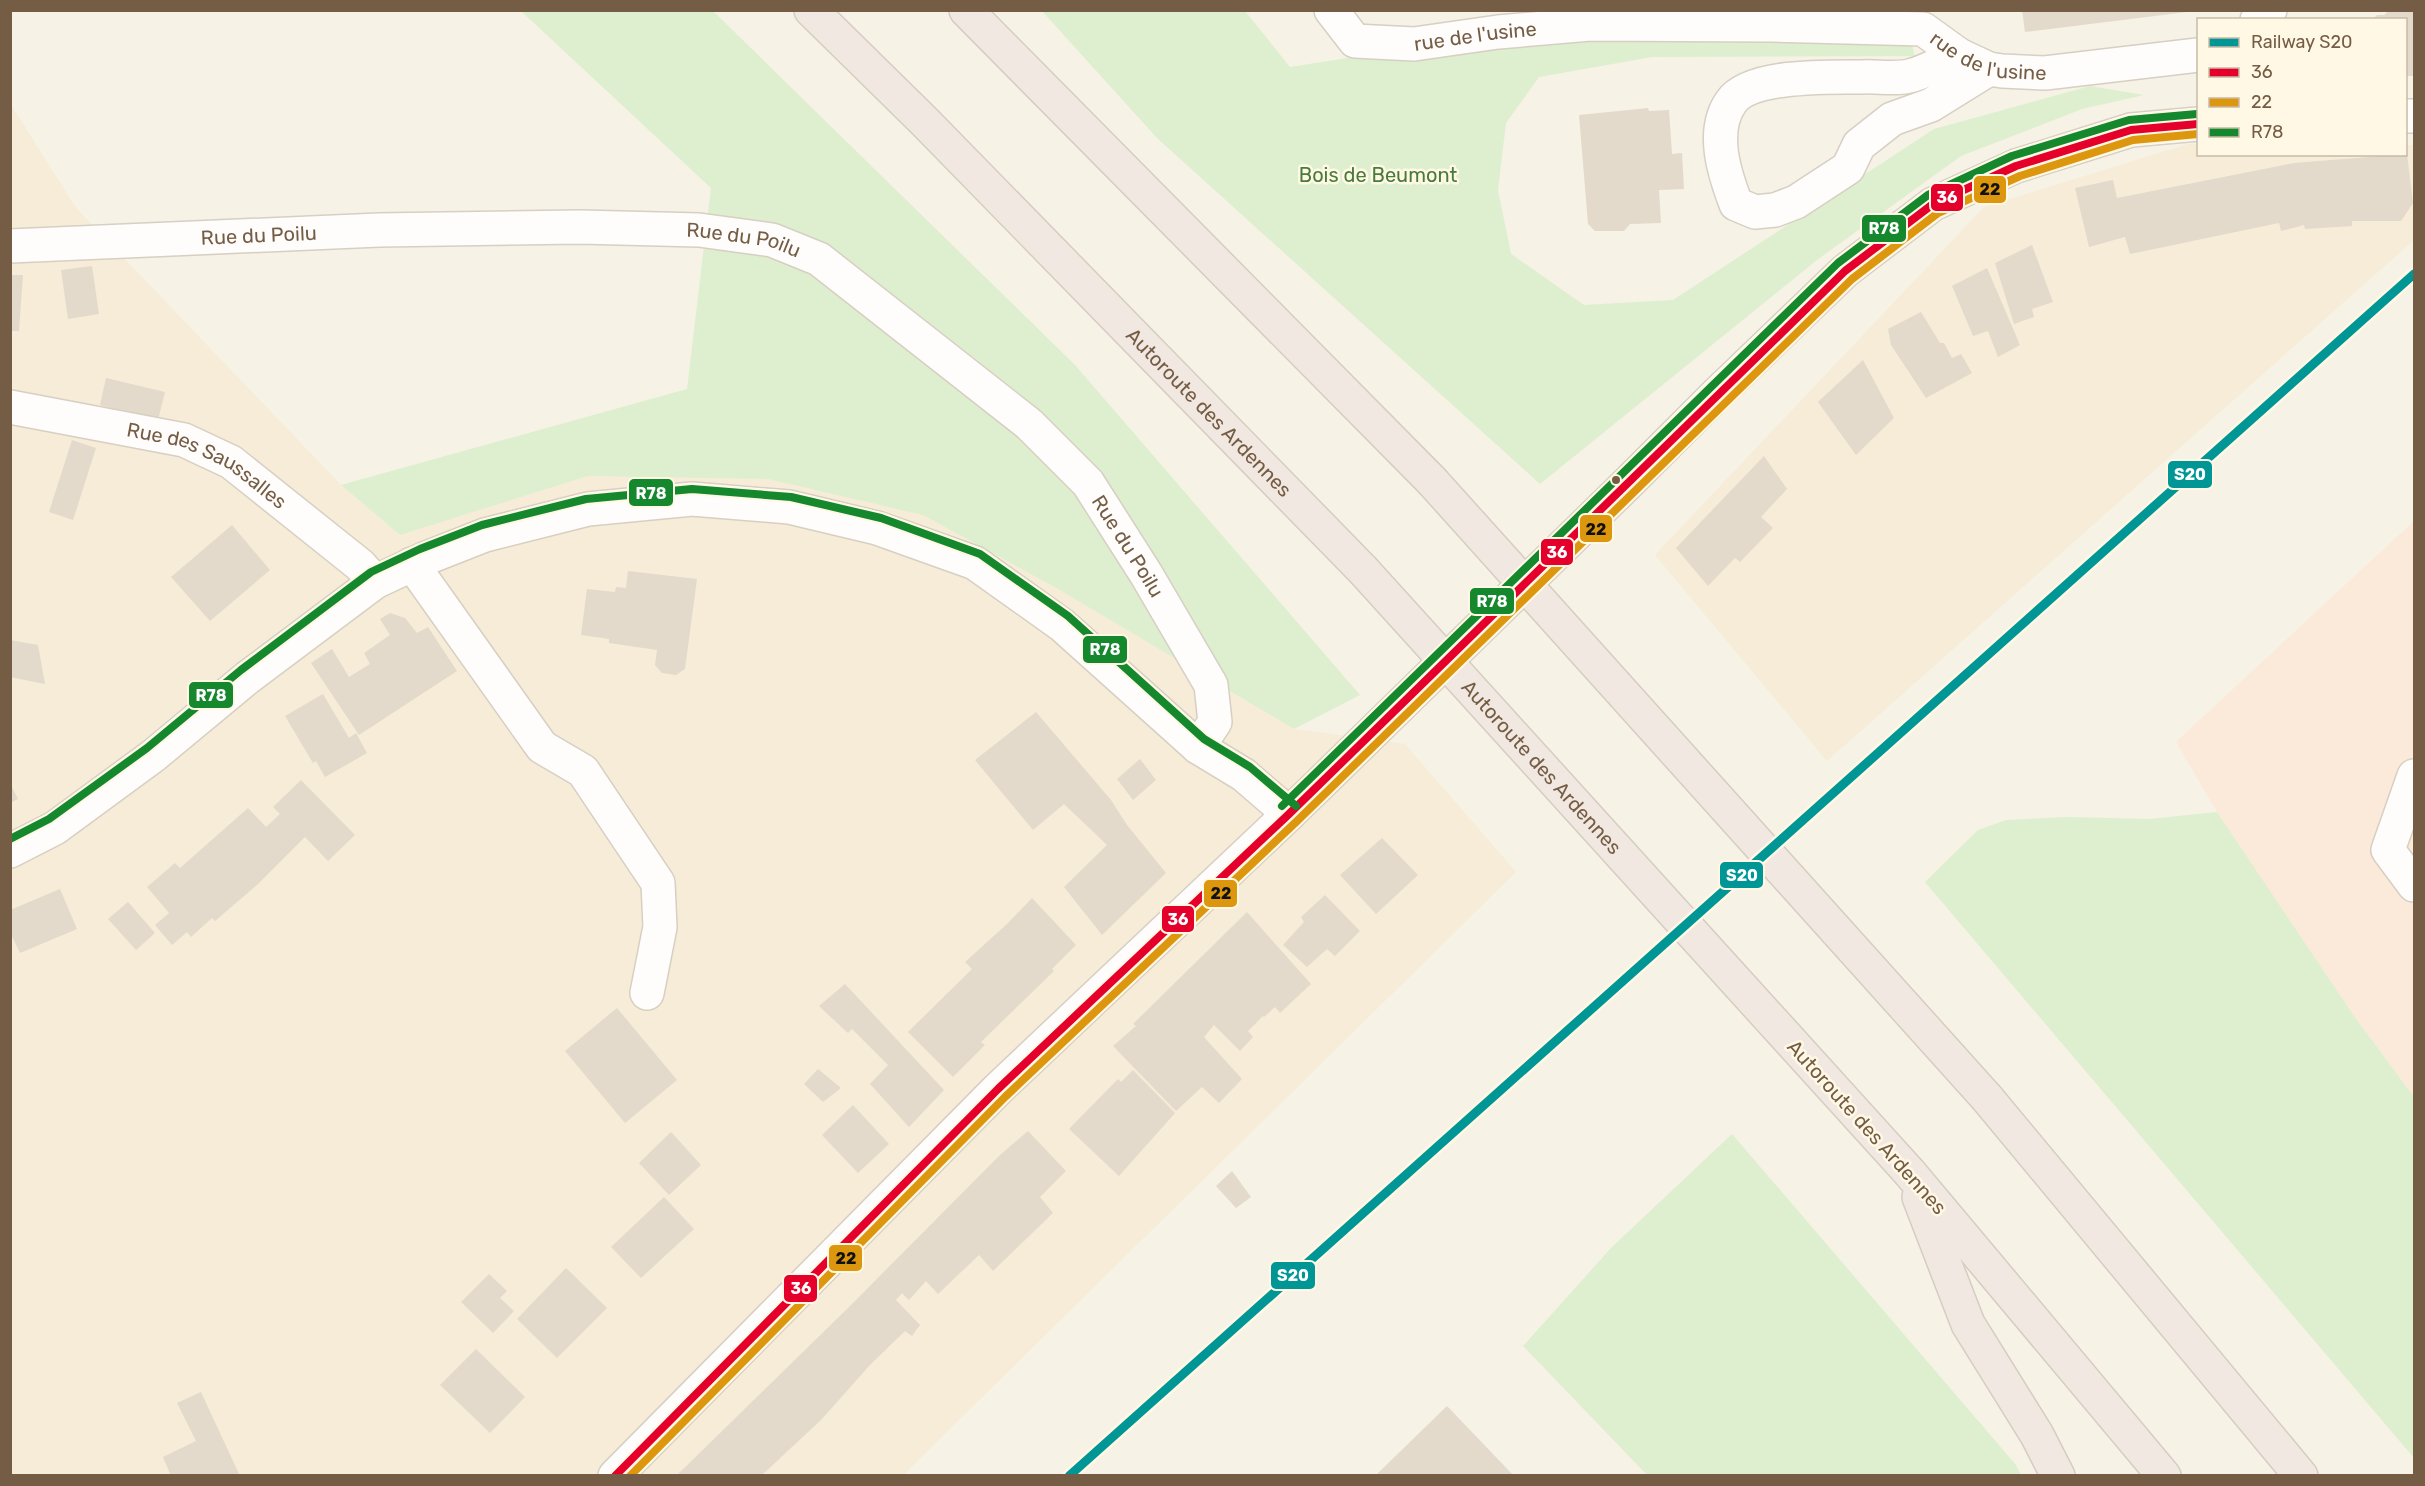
<svg xmlns="http://www.w3.org/2000/svg" width="2425" height="1486" viewBox="0 0 2425 1486" font-family="Rubik,sans-serif">
<style>
.residential{fill:#f6ecd7}
.commercial{fill:#fbead9}
.green{fill:#ddefce}
.building{fill:#e3dacc}
.lines{fill:none;stroke-linecap:round;stroke-linejoin:round}
.minor-casing{stroke:#d7cfc3;stroke-width:36}
.highway-casing{stroke:#d5cdc2;stroke-width:36}
.minor{stroke:#fefdfb;stroke-width:33}
.highway{stroke:#f1e8e1;stroke-width:33}
.highway-bridge-casing{stroke:#d5cdc2;stroke-width:36;stroke-linecap:butt}
.highway-bridge{stroke:#f1e8e1;stroke-width:33}
.bus-1-casing{stroke:#fff8e5;stroke-width:12}
.bus-2-casing{stroke:#fff8e5;stroke-width:12}
.bus-3-casing{stroke:#fff8e5;stroke-width:12}
.bus-1{stroke:#e4002b;stroke-width:8}
.bus-2{stroke:#dd970e;stroke-width:8}
.bus-3{stroke:#15882e;stroke-width:8}
.rail-1-casing{stroke:#fff8e5;stroke-width:14}
.rail-1{stroke:#009696;stroke-width:9}
.bus-dot{fill:#755c44;stroke:#fff8e5;stroke-width:2}
.labels{text-anchor:middle;dominant-baseline:central;stroke-width:5;stroke-linejoin:round;paint-order:stroke}
.street-label{font-size:20px;fill:#755c44;stroke:#fff8e5}
.park-label{font-size:20px;fill:#477c3b;stroke:#fff8e5}
.line-badge{stroke:#fff8e5;stroke-width:2}
.badge-label{font-size:16px;text-anchor:middle;font-weight:bold;fill:#fff}
.pale-badge-label{font-size:16px;text-anchor:middle;font-weight:bold;fill:#111}
</style>
<rect width="100%" height="100%" fill="#f6f2e5"/>
<!-- residential -->
<g class="residential">
<polygon points="10,103 76,208 341,485 400,535 588,476 768,479 923,515 1058,589 1294,729 1405,744 1516,872 903,1475 11,1475"/>
<polygon points="2188,144 2198,144 2198,154 2406,154 2406,145 2414,145 2414,240 1827,761 1655,555 1984,207"/>
</g>
<!-- commercial -->
<polygon class="commercial" points="2414,521 2414,1097 2354,1016 2217,812 2176,742"/>
<!-- green -->
<g class="green">
<polygon points="521,11 713,11 1075,365 1360,695 1294,729 1058,589 923,515 768,479 588,476 400,535 341,485 687,389 711,188"/>
<polygon points="1042,11 1245,11 1290,67 1646,11 1902,11 1915,56 1652,57 1539,77 1506,123 1498,190 1511,254 1584,305 1673,300 1934,129 2090,86 2144,95 2082,109 1961,156 1817,260 1540,484 1157,138"/>
<polygon points="2217,812 2354,1016 2414,1097 2414,1458 1925,882 1978,830 2006,820 2068,817 2149,819"/>
<polygon points="1732,1134 2016,1465 2021,1475 1647,1475 1523,1346 1611,1248"/>
</g>
<!-- building -->
<g class="building">
<polygon points="2022,10 2187,10 2187,12 2025,32"/>
<polygon points="2390,10 2414,10 2414,76 2406,76 2406,20 2372,20 2377,15 2384,15"/>
<polygon points="1648,108 1649,111 1669,110 1672,154 1682,153 1684,189 1659,190 1661,223 1630,224 1624,231 1595,231 1588,224 1579,115"/>
<polygon points="2407,154 2413,203 2401,221 2352,221 2352,226 2305,229 2304,225 2281,231 2279,223 2130,254 2125,237 2089,247 2075,188 2113,180 2117,198 2294,163"/>
<polygon points="2032,245 2053,302 2032,309 2034,317 2014,324 1995,263"/>
<polygon points="92,266 99,314 68,319 61,270"/>
<polygon points="1987,268 2020,345 1998,357 1988,331 1973,336 1952,286"/>
<polygon points="10,275 23,275 19,331 10,331"/>
<polygon points="1921,312 1940,343 1944,343 1952,358 1961,354 1972,373 1926,398 1891,345 1888,329"/>
<polygon points="1863,360 1894,418 1856,455 1818,402"/>
<polygon points="106,378 165,392 158,420 100,405"/>
<polygon points="72,440 96,448 73,520 49,512"/>
<polygon points="1764,456 1787,489 1761,517 1773,528 1740,562 1735,558 1708,586 1676,548"/>
<polygon points="232,525 270,570 210,621 171,577"/>
<polygon points="628,571 697,579 685,669 676,675 662,673 655,665 657,650 609,643 609,639 581,635 587,589 615,592 616,587 626,588"/>
<polygon points="390,613 405,618 417,633 428,627 457,671 359,735 311,663 332,649 349,677 370,664 364,653 390,635 380,619"/>
<polygon points="10,640 38,645 45,684 10,677"/>
<polygon points="323,694 349,738 356,733 367,753 325,777 316,761 313,763 285,716"/>
<polygon points="1036,712 1111,800 1127,825 1166,873 1102,935 1064,887 1107,845 1064,804 1033,830 975,760"/>
<polygon points="1140,759 1156,780 1133,800 1117,779"/>
<polygon points="301,780 355,835 328,861 305,837 258,884 215,921 212,918 191,937 187,932 172,945 155,925 169,913 147,887 175,863 180,868 248,808 266,827 280,814 273,807"/>
<polygon points="10,783 18,799 10,803"/>
<polygon points="1382,838 1418,875 1376,914 1340,875"/>
<polygon points="60,889 77,929 20,953 10,932 10,910"/>
<polygon points="1325,895 1360,931 1335,956 1327,949 1307,967 1283,945 1304,922 1301,917"/>
<polygon points="1032,898 1076,945 1052,969 1054,971 981,1042 985,1045 953,1077 908,1032 972,969 965,962 1007,924"/>
<polygon points="128,902 155,933 136,950 108,919"/>
<polygon points="1247,912 1311,984 1280,1013 1275,1007 1264,1017 1263,1016 1248,1031 1253,1037 1240,1051 1214,1025 1204,1037 1242,1079 1219,1103 1202,1087 1176,1111 1113,1046 1136,1026 1133,1024"/>
<polygon points="845,984 944,1090 909,1127 870,1084 888,1065 852,1029 848,1033 819,1006"/>
<polygon points="617,1008 677,1080 625,1123 565,1051"/>
<polygon points="818,1069 841,1088 823,1102 804,1084"/>
<polygon points="1133,1070 1175,1113 1119,1176 1069,1129 1118,1079 1121,1082"/>
<polygon points="853,1105 889,1144 858,1173 822,1135"/>
<polygon points="1028,1131 1066,1171 1040,1197 1053,1213 993,1271 979,1255 938,1294 926,1281 909,1300 902,1293 896,1300 920,1325 912,1336 905,1331 870,1365 821,1420 761,1476 676,1476 848,1308 1000,1155"/>
<polygon points="671,1132 701,1165 669,1195 639,1163"/>
<polygon points="1232,1171 1251,1197 1236,1208 1216,1186"/>
<polygon points="664,1197 694,1229 641,1278 611,1247"/>
<polygon points="566,1268 607,1308 557,1358 517,1319"/>
<polygon points="489,1274 507,1291 500,1298 514,1311 493,1333 461,1302"/>
<polygon points="476,1349 525,1397 490,1433 440,1385"/>
<polygon points="201,1392 240,1476 171,1476 163,1457 196,1441 177,1403"/>
<polygon points="1447,1406 1514,1476 1375,1476"/>
</g>
<g class="lines">
<!-- minor casing -->
<g class="minor-casing">
<g id="minor">
<path id="s1" d="M1331 10 1355 41 1414 44 1498 32 1590 24 1771 25 1923 29 1959 55 1989 69 2002 71 2045 73 2198 55"/>
<polyline points="2257,20 2270,10"/>
<path d="M1959 55C1944 61 1928 71 1913 75 1898 80 1878 76 1862 77 1831 77 1750 74 1731 102 1710 132 1725 175 1736 204L1755 212 1775 210 1796 202 1848 168 1859 145 1892 119 1931 105 1989 69"/>
<polyline points="2406,116 2414,116"/>
<path id="s2" d="M10 246 379 230 580 227 699 230 772 240 819 259 1029 424 1088 483 1146 574 1211 685 1215 722 1198 747"/>
<path id="s3" d="M10 407 184 440 231 462 360 565 375 582"/>
<polyline points="412,564 542,747 583,771 658,883 660,927 647,993"/>
<polyline points="2414,776 2388,850 2414,885"/>
<polyline points="10,851 55,828 153,756 247,678 375,582 424,559 485,535 588,509 692,499 789,507 877,528 975,563 1062,625 1198,747 1244,775 1289,814"/>
<polyline points="615,1476 998,1089 1289,814 1626,485 1718,393 1845,271 1933,204 2016,166 2131,130 2198,124"/>
</g>
</g>
<!-- highway casing -->
<g class="highway-casing">
<g id="highway">
<path id="s4" d="M811 10 925 122 1363 570"/>
<polyline points="966,10 1432,481"/>
<polyline points="1987,1098 2301,1476"/>
<polyline points="1910,1173 2164,1476"/>
<polyline points="1919,1197 1968,1324 2037,1435 2058,1476"/>
</g>
</g>
<!-- minor -->
<use href="#minor" class="minor"/>
<!-- highway -->
<use href="#highway" class="highway"/>
<!-- highway-bridge casing -->
<g class="highway-bridge-casing">
<g id="highway-bridge">
<polyline points="1432,481 1987,1098"/>
<path id="s5" d="M1363 570 1910 1173"/>
</g>
</g>
<!-- highway-bridge -->
<use href="#highway-bridge" class="highway-bridge"/>
<!-- bus-1 casing -->
<g class="bus-1-casing">
<polyline id="bus-1" points="615,1476 998,1089 1289,814 1845,271 1933,204 2016,166 2131,130 2198,124"/>
</g>
<!-- bus-2 casing -->
<g class="bus-2-casing">
<polyline id="bus-2" points="630,1476 1005,1097 1296,822 1852,279 1938,213 2020,176 2133,140 2198,134"/>
</g>
<!-- bus-3 casing -->
<g class="bus-3-casing">
<g id="bus-3">
<polyline points="1282,806 1838,263 1928,195 2012,156 2129,120 2197,114"/>
<polyline points="10,839 49,819 147,748 241,670 371,572 420,549 482,525 586,499 692,489 791,497 881,518 980,554 1068,616 1204,739 1250,767 1296,806"/>
</g>
</g>
<!-- bus-1 -->
<use href="#bus-1" class="bus-1"/>
<!-- bus-2 -->
<use href="#bus-2" class="bus-2"/>
<!-- bus-3 -->
<use href="#bus-3" class="bus-3"/>
<!-- rail-1 casing -->
<g class="rail-1-casing">
<polyline id="rail-1" points="1069,1476 2414,274"/>
</g>
<!-- rail-1 -->
<use href="#rail-1" class="rail-1"/>
</g>
<!-- markers -->
<circle class="bus-dot" cx="1616" cy="480" r="5"/>
<g class="labels">
<!-- street labels -->
<g class="street-label">
<text stroke="none"><textPath href="#s1" startOffset="160">rue de l'usine</textPath></text>
<text stroke="none"><textPath href="#s1" startOffset="682">rue de l'usine</textPath></text>
<text stroke="none"><textPath href="#s2" startOffset="249">Rue du Poilu</textPath></text>
<text stroke="none"><textPath href="#s2" startOffset="735">Rue du Poilu</textPath></text>
<text stroke="none"><textPath href="#s4" startOffset="566">Autoroute des Ardennes</textPath></text>
<text stroke="none"><textPath href="#s3" startOffset="208">Rue des Saussalles</textPath></text>
<text stroke="none"><textPath href="#s2" startOffset="1239">Rue du Poilu</textPath></text>
<text stroke="none"><textPath href="#s5" startOffset="266">Autoroute des Ardennes</textPath></text>
<text transform="translate(1867 1127) rotate(48)">Autoroute des Ardennes</text>
</g>
<!-- park labels -->
<g class="park-label">
<text x="1378" y="175">Bois de Beumont</text>
</g>
</g>
<g class="line-badge">
<rect x="1973" y="175" width="34" height="29" rx="6" fill="#dd970e"/>
<rect x="1930" y="183" width="34" height="29" rx="6" fill="#e4002b"/>
<rect x="1861" y="214" width="46" height="29" rx="6" fill="#15882e"/>
<rect x="2167" y="460" width="46" height="29" rx="6" fill="#009696"/>
<rect x="628" y="478" width="46" height="29" rx="6" fill="#15882e"/>
<rect x="1579" y="514" width="34" height="29" rx="6" fill="#dd970e"/>
<rect x="1540" y="538" width="34" height="28" rx="6" fill="#e4002b"/>
<rect x="1469" y="587" width="46" height="28" rx="6" fill="#15882e"/>
<rect x="1082" y="635" width="46" height="29" rx="6" fill="#15882e"/>
<rect x="188" y="681" width="46" height="28" rx="6" fill="#15882e"/>
<rect x="1719" y="861" width="45" height="28" rx="6" fill="#009696"/>
<rect x="1203" y="879" width="35" height="29" rx="6" fill="#dd970e"/>
<rect x="1161" y="905" width="34" height="28" rx="6" fill="#e4002b"/>
<rect x="828" y="1244" width="35" height="28" rx="6" fill="#dd970e"/>
<rect x="1270" y="1261" width="46" height="29" rx="6" fill="#009696"/>
<rect x="783" y="1274" width="35" height="29" rx="6" fill="#e4002b"/>
</g>
<g class="badge-label">
<text x="1947" y="203">36</text>
<text x="1884" y="234">R78</text>
<text x="2190" y="480">S20</text>
<text x="651" y="499">R78</text>
<text x="1557" y="558">36</text>
<text x="1492" y="607">R78</text>
<text x="1105" y="655">R78</text>
<text x="211" y="701">R78</text>
<text x="1742" y="881">S20</text>
<text x="1178" y="925">36</text>
<text x="1293" y="1281">S20</text>
<text x="801" y="1294">36</text>
</g>
<g class="pale-badge-label">
<text x="1990" y="195">22</text>
<text x="1596" y="535">22</text>
<text x="1221" y="899">22</text>
<text x="846" y="1264">22</text>
</g>
<!-- border -->
<rect width="2425" height="1486" fill="none" stroke="#755c44" stroke-width="24"/>
<!-- legend -->
<rect x="2197" y="18" width="210" height="138" fill="#fff8e5" stroke="#c8baa5" stroke-width="1.5"/>
<rect x="2209" y="38" width="30" height="9" fill="#009696" stroke="#c8baa5" stroke-width="1.5"/>
<text x="2251" y="48" font-size="18" fill="#755c44">Railway S20</text>
<rect x="2209" y="68" width="30" height="9" fill="#e4002b" stroke="#c8baa5" stroke-width="1.5"/>
<text x="2251" y="78" font-size="18" fill="#755c44">36</text>
<rect x="2209" y="98" width="30" height="9" fill="#dd970e" stroke="#c8baa5" stroke-width="1.5"/>
<text x="2251" y="108" font-size="18" fill="#755c44">22</text>
<rect x="2209" y="128" width="30" height="9" fill="#15882e" stroke="#c8baa5" stroke-width="1.5"/>
<text x="2251" y="138" font-size="18" fill="#755c44">R78</text>
</svg>
